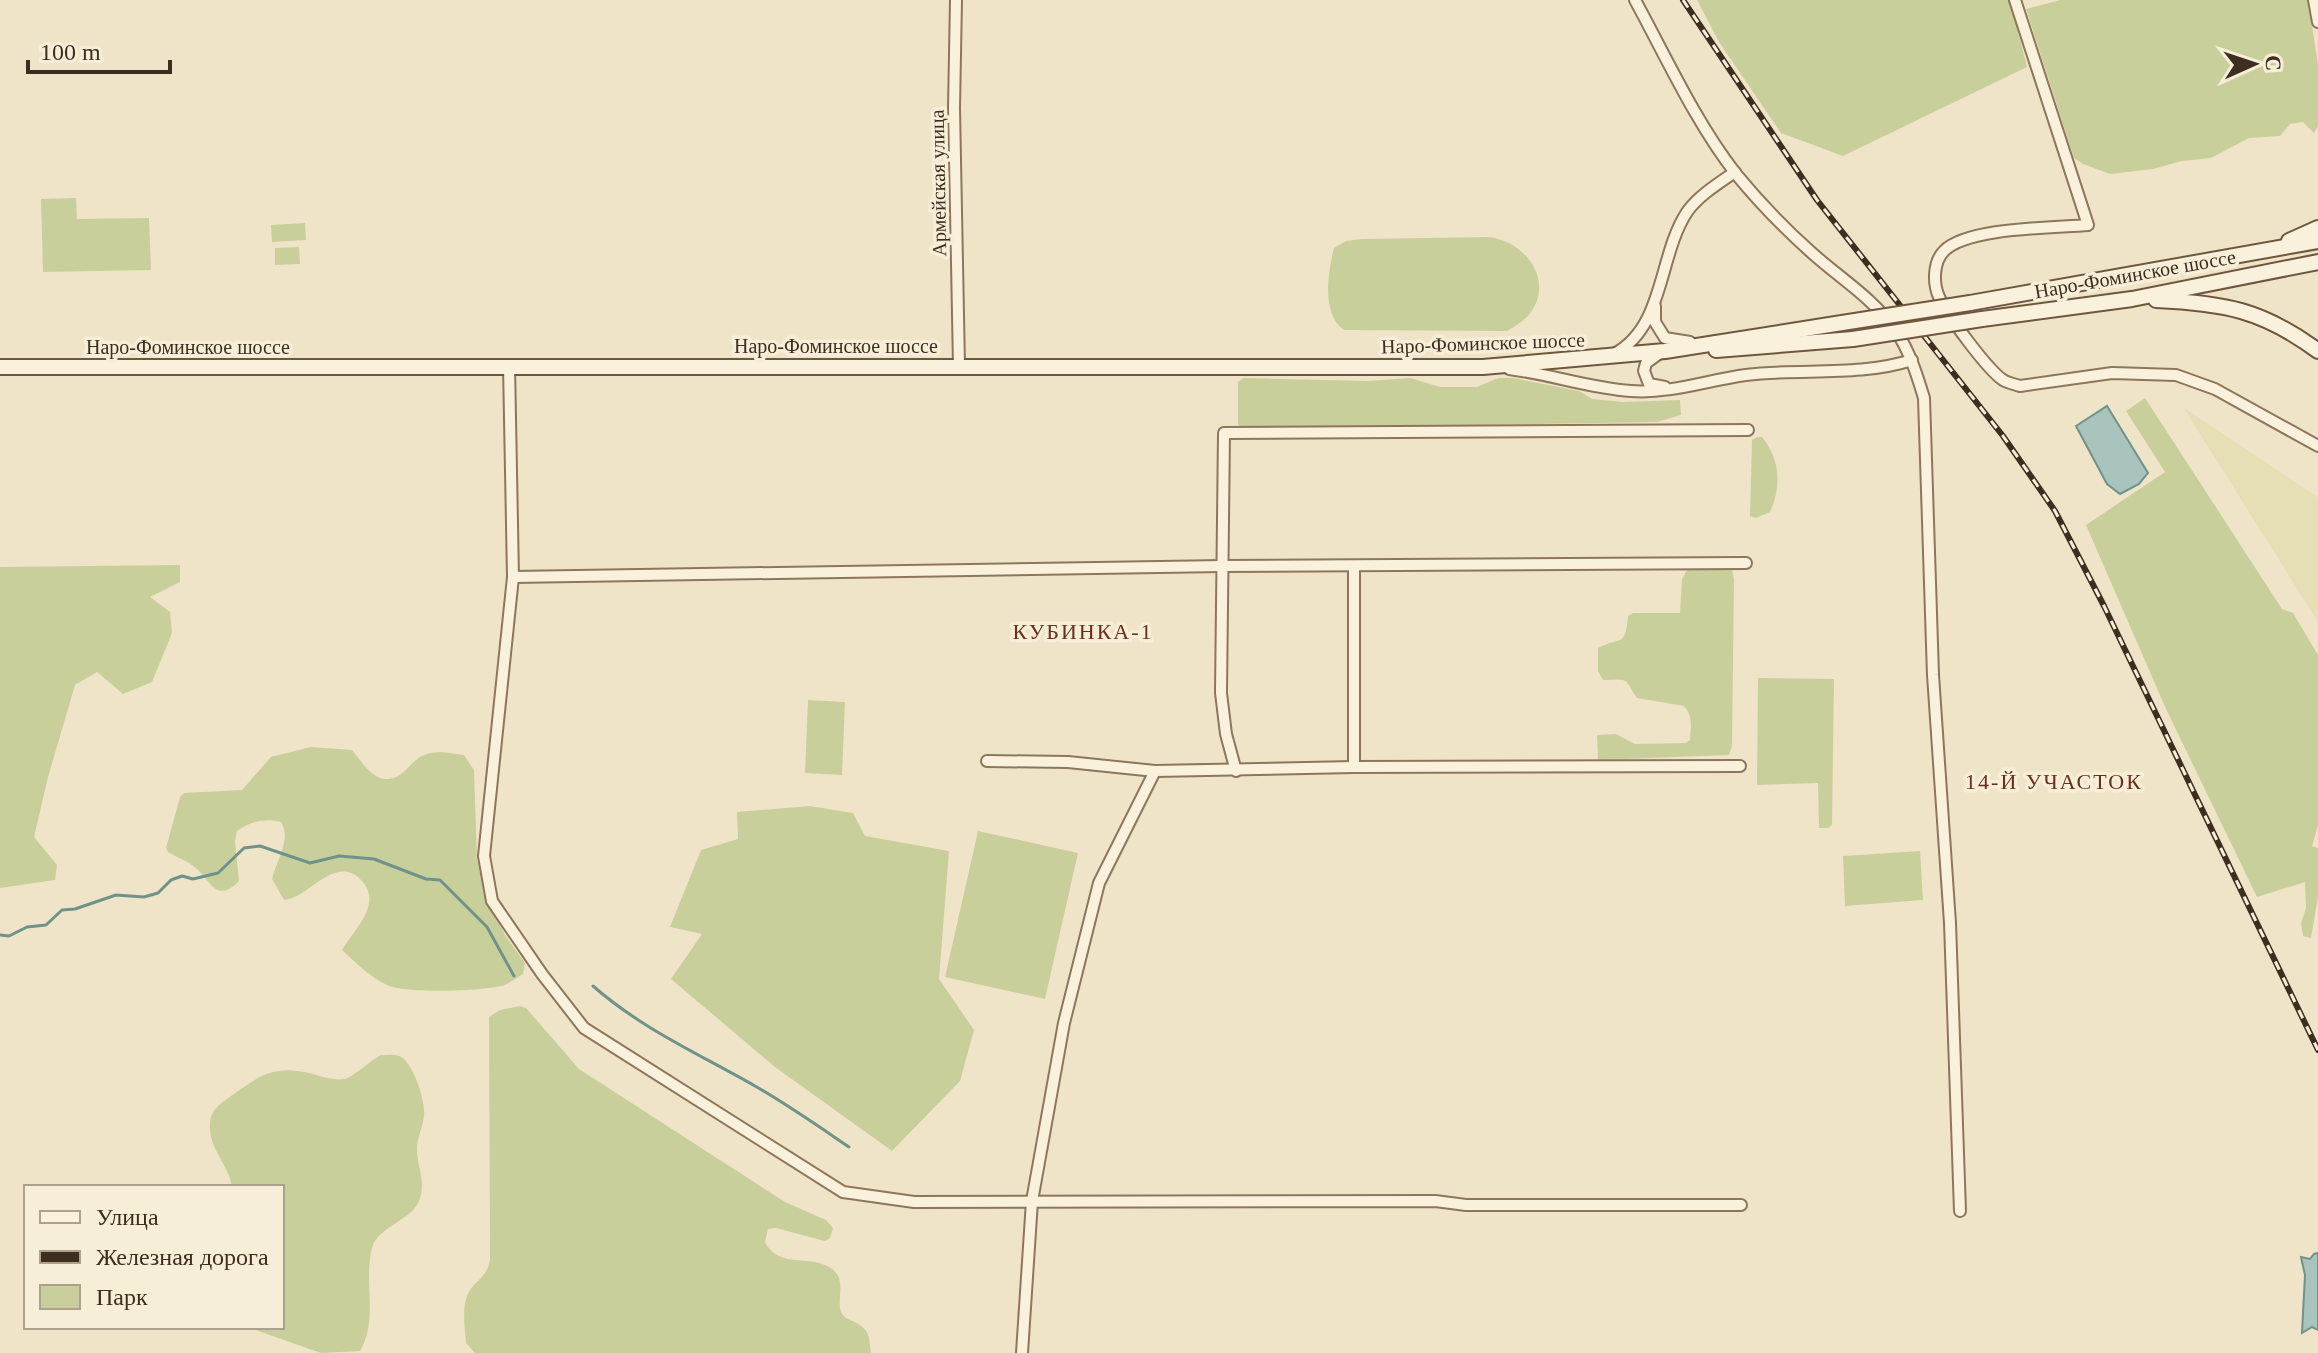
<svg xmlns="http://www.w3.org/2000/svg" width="2318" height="1353" viewBox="0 0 2318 1353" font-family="Georgia,serif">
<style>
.farmland{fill:#e6deb5}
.green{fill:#c9cf9b}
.water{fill:#a9c4bc;stroke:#6f938a;stroke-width:2}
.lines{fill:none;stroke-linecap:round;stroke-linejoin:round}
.stream{stroke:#6f938a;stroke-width:3}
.street-casing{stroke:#8d765c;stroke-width:14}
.secondary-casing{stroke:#6f573f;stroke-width:18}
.street{stroke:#faf1dc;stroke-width:10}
.secondary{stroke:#faf1dc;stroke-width:14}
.rail-casing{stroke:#3d2e20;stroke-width:6}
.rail{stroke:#f7eed8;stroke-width:3;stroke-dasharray:9;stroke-linecap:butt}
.secondary-bridge-casing{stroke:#6f573f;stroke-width:18;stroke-linecap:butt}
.secondary-bridge{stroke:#faf1dc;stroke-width:14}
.labels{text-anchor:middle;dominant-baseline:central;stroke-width:7;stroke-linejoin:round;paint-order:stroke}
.street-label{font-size:20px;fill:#3d2e20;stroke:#f7eed8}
.neighbourhood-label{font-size:22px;letter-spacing:2px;fill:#6b2e1e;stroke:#f7eed8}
</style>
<rect width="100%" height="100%" fill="#f0e4c8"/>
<!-- farmland -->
<polygon class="farmland" points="2183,407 2318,497 2318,622"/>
<!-- green -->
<g class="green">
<polygon points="1697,0 2010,0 2027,67 1843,156 1781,133 1719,42"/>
<polygon points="2060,0 2308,0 2318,64 2318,126 2314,133 2303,122 2290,124 2280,136 2249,138 2211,158 2182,161 2153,169 2110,174 2083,164 2074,158 2026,9"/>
<polygon points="76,198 77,219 149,218 151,270 43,272 41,199"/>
<polygon points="305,223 306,240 272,242 271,225"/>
<path d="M1488 237C1527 241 1556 283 1528 316 1522 322 1515 326 1507 331L1344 330C1321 314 1328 272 1334 248L1346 241 1362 239Z"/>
<polygon points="299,247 300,264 275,265 275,248"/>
<polygon points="1244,378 1367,381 1410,378 1440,387 1477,387 1498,378 1513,378 1579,391 1592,399 1623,402 1680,400 1681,415 1657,422 1242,429 1238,424 1238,382"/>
<polygon points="2145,398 2282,609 2293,613 2318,655 2318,825 2312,846 2318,848 2318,897 2311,938 2303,936 2301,923 2306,908 2305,882 2257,897 2166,709 2086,525 2165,472 2126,411"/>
<path d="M1757 437H1762C1780 459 1782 486 1770 512L1756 518 1750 516 1752 440Z"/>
<polygon points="180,565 180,582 150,597 170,612 172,633 152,682 123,694 97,672 75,685 48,777 34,837 57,865 55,880 0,888 0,567"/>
<path d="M1695 568H1729L1732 570 1734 579 1732 746 1729 755 1598 760 1597 735 1616 734 1635 744 1686 743 1690 740C1691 727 1693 716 1684 706L1637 698C1623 677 1631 680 1603 680L1598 671V648C1622 636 1625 648 1628 616L1633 613H1680L1682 579 1687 570Z"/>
<polygon points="1758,678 1834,679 1832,825 1828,828 1819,828 1818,783 1757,785"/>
<polygon points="808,700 845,702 842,775 805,773"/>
<path d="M311 747 352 750C363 763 375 786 396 777 405 773 412 762 420 757 433 749 450 753 464 755L474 770 477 860 490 905 505 935 525 963 523 974C516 978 509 984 501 986 481 991 405 994 387 985 370 977 356 963 342 950 353 930 384 904 361 880 335 853 308 899 284 900L272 879C276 861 292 839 281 822 265 818 251 821 237 831L235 841 239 881C215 906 210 877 192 865 185 860 176 857 168 852L166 848 180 797 184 793 242 790 271 757Z"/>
<polygon points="810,806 853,813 865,836 949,851 939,979 974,1030 960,1081 892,1151 775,1067 671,979 702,934 670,927 701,850 738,839 737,812"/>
<polygon points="978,831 1078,853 1045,999 945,977"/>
<polygon points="1920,851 1923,900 1845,906 1843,856"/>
<path d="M520 1006 526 1008 579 1069 785 1202 826 1220 833 1228 830 1238 825 1241 776 1228 768 1229 765 1242C779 1270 811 1253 832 1269 849 1281 833 1305 844 1316 846 1319 851 1320 855 1322 870 1330 869 1337 871 1353H475L466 1343C465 1328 461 1306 469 1292 477 1278 486 1279 490 1260L489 1017 500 1010Z"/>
<path d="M381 1055C386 1055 394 1054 399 1056 413 1060 426 1103 424 1116 423 1126 418 1136 417 1146 416 1166 427 1181 419 1201 411 1221 378 1226 372 1248 363 1282 379 1319 360 1351L321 1353 247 1327H282V1187H232C229 1165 208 1148 210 1124 211 1109 220 1104 231 1096 260 1076 272 1065 309 1073 321 1076 333 1081 345 1079 353 1077 371 1060 381 1055Z"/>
</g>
<!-- water -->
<g class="water">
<polygon points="2107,406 2148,473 2139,484 2120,494 2107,484 2076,426"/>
<polygon points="2318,1253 2318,1330 2312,1327 2302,1333 2305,1275 2301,1257 2310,1259 2314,1254"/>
</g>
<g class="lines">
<!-- stream -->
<g class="stream">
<polyline points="0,935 9,936 27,927 46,925 62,910 75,909 116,895 144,897 158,893 171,880 182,876 193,879 218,873 244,848 260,846 310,863 339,856 374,859 426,879 440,880 487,927 514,976"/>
<path d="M593 986C642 1029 699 1054 755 1086 788 1105 818 1126 849 1147"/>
</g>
<!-- street casing -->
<g class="street-casing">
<g id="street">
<polyline points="956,0 954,108 959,366"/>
<path d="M1635 0C1666 57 1696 123 1736 174 1759 202 1785 229 1812 253 1841 279 1873 298 1896 331 1910 352 1917 375 1924 398L1933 675 1950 923 1960 1211"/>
<path d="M2015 0 2088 225C2054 228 1967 227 1944 251 1933 262 1933 284 1939 297 1947 315 1987 369 2003 380 2008 383 2014 384 2020 386L2112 373 2176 375 2215 389 2318 446"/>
<polyline points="2314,0 2318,22"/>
<polyline points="1655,306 1655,322 1665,338 1690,342"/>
<polyline points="1660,353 1646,363 1644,371 1649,384 1665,387"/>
<path d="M1614 354C1665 327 1658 256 1687 212 1698 196 1719 183 1735 172"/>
<polyline points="509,365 513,577 484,856 492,901 542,974 584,1028 843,1192 914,1202 1435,1201 1466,1205 1741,1205"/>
<path d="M1509 369C1550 374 1589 388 1631 391 1669 394 1708 380 1746 375 1801 368 1859 377 1912 360"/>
<polyline points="1354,566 1354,767"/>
<polyline points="513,577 1223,566 1746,563"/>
<polyline points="987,761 1068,762 1155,771 1354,767 1740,766"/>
<polyline points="1236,771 1226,734 1221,693 1224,433 1748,430"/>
<polyline points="1022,1353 1032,1201 1064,1023 1099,883 1155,771"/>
</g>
</g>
<!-- secondary casing -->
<g class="secondary-casing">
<g id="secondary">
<polyline points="2289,241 2318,228"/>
<path d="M2156 300C2224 303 2263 310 2318 351"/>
<polyline points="1970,303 2318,241"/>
<polyline points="1982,319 2132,299 2318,262"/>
<polyline points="1716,350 1853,339"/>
<polyline points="0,367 1483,367 1665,351 1842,323"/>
</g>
</g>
<!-- street -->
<use href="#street" class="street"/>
<!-- secondary -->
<use href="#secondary" class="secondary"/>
<!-- rail casing -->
<g class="rail-casing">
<polyline id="rail" points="1683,0 1817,200 2003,436 2055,511 2104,606 2318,1050"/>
</g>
<!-- rail -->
<use href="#rail" class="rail"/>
<!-- secondary-bridge casing -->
<g class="secondary-bridge-casing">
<g id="secondary-bridge">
<polyline points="1842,323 1970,303"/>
<polyline points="1853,339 1982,319"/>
</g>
</g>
<!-- secondary-bridge -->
<use href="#secondary-bridge" class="secondary-bridge"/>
</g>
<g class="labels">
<!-- street labels -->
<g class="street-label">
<text transform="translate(938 183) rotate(-91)">Армейская улица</text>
<text transform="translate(2135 274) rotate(-10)">Наро-Фоминское шоссе</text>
<text transform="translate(1483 343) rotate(-2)">Наро-Фоминское шоссе</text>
<text x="836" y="346">Наро-Фоминское шоссе</text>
<text x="188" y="347">Наро-Фоминское шоссе</text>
</g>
<!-- neighbourhood labels -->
<g class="neighbourhood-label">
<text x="1083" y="631">КУБИНКА-1</text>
<text x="2054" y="781">14-Й УЧАСТОК</text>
</g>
</g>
<!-- legend -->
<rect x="24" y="1185" width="260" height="144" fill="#f7eed8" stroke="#ada18e" stroke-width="2"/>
<rect x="40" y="1211" width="40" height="12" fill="#faf1dc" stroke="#ada18e" stroke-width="2"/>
<text x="96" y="1225" font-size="24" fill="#3d2e20">Улица</text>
<rect x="40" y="1251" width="40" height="12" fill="#3d2e20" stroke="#ada18e" stroke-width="2"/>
<text x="96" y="1265" font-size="24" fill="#3d2e20">Железная дорога</text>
<rect x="40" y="1285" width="40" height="24" fill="#c9cf9b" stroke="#ada18e" stroke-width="2"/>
<text x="96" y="1305" font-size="24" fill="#3d2e20">Парк</text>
<!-- north arrow -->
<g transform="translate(2254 64) rotate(87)" stroke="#f7eed8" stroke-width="6" paint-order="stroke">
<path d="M0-6L14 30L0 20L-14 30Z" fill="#3d2e20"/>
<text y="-12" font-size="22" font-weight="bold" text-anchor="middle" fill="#3d2e20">С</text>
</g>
<!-- scale -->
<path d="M28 60v12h142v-12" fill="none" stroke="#3d2e20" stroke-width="4"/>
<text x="40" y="60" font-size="24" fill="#3d2e20" stroke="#f7eed8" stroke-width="6" paint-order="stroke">100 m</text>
</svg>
